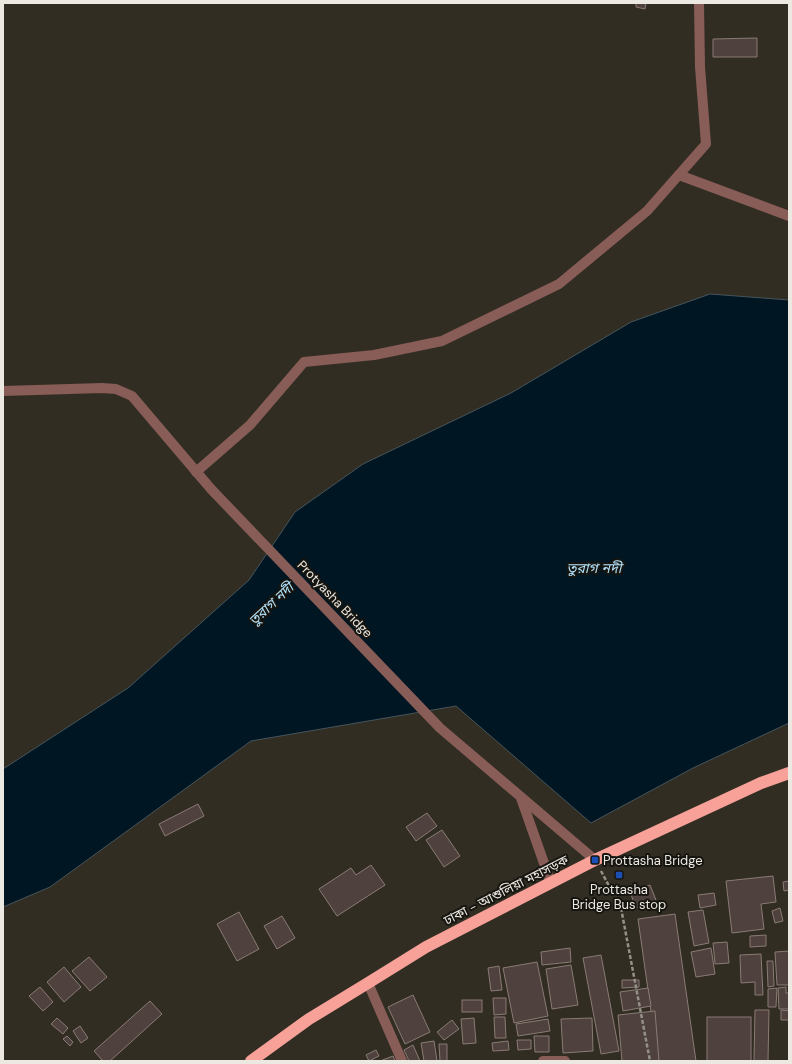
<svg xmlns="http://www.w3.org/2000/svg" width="792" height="1064" viewBox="0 0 792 1064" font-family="'DM Sans','Noto Sans Bengali',sans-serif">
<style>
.water{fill:#001622;stroke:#47555c}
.building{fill:#4f413d;stroke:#8a7b76}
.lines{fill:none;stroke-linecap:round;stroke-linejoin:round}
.path{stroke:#949188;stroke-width:2.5;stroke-dasharray:4 2;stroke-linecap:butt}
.minor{stroke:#885c57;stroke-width:10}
.highway{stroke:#f8a199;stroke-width:12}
.transit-dot{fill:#1a4fb4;stroke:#171510;stroke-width:1.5}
.labels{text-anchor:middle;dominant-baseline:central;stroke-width:4;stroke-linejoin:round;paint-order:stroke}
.street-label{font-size:13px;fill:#ece9e2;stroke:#171510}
.poi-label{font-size:13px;fill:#ece9e2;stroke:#171510;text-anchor:start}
.water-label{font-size:14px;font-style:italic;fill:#b1e2fa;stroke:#171510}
</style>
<rect width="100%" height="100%" fill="#312d22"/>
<!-- water -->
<polygon class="water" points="710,294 789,300 789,723 693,768 591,823 456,706 251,741 50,887 3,907 3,769 128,688 249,580 295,512 363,464 511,393 631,322"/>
<!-- building -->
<g class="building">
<polygon points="636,3 646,3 645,9 636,7"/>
<polygon points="757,38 757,57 713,57 713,39"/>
<polygon points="198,804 204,816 165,836 159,824"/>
<polygon points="427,813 437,826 416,841 406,827"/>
<polygon points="442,830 460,856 444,867 426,840"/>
<polygon points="371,865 385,885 337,916 319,889 351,868 356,875"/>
<polygon points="773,876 776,902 761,904 764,929 732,933 726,881"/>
<polygon points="789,881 789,890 784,891 783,882"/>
<polygon points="650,885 656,900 636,908 630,892"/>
<polygon points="714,893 716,905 700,908 698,895"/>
<polygon points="780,908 783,921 775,923 772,911"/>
<polygon points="703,910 709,943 694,946 688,912"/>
<polygon points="239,912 259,949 237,961 217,924"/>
<polygon points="675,914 696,1061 658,1061 638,919"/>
<polygon points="282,916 295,938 277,949 264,926"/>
<polygon points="766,935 766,946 750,947 750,936"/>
<polygon points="727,942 729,963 715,964 713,943"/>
<polygon points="570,948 571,962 542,965 541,952"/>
<polygon points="711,948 715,974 696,977 691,952"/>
<polygon points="789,951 789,985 777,985 775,952"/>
<polygon points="761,954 763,995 755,995 755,982 741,983 740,955"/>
<polygon points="601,955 619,1051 601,1054 583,958"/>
<polygon points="89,957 107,977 90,991 72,971"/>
<polygon points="767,961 773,961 774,986 768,987"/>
<polygon points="537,962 548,1016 514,1023 503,968"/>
<polygon points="571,965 578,1005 552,1009 546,969"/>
<polygon points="499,966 502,990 491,991 488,968"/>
<polygon points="64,967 81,987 64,1002 47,982"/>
<polygon points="622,980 639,980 639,987 622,988"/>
<polygon points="40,987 53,1002 43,1011 29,996"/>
<polygon points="786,987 786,993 789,993 789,1009 779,1009 778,988"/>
<polygon points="648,988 651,1006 623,1011 620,992"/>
<polygon points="777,988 776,1007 768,1007 768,989"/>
<polygon points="413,995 430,1032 405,1044 388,1007"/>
<polygon points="493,998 506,998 506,1014 494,1015"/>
<rect x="462" y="1000" width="20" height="12"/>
<polygon points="150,1001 162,1014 110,1061 103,1061 94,1051"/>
<polygon points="755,1010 769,1010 768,1061 754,1061"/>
<polygon points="781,1010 789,1011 789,1020 781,1020"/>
<polygon points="655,1011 659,1061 622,1061 618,1015"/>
<polygon points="494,1017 505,1017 506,1038 495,1038"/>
<rect x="707" y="1017" width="44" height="44"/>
<polygon points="57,1018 68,1028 63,1034 51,1024"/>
<polygon points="474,1018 476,1043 463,1044 461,1019"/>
<polygon points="592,1018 593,1051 563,1053 561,1019"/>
<polygon points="548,1019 550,1031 518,1036 516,1024"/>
<polygon points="452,1020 459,1029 444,1040 437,1032"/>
<polygon points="80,1026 88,1038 81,1043 73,1031"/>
<polygon points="67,1036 73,1042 70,1046 63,1039"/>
<polygon points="534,1036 549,1036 549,1052 535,1052"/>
<polygon points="517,1040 531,1040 531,1049 518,1050"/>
<polygon points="434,1041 437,1061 424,1061 421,1043"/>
<polygon points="508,1041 509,1050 493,1051 492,1043"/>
<polygon points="439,1044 447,1044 447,1061 440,1061"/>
<polygon points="413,1045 420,1061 409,1061 404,1050"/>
<polygon points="376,1050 379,1056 369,1061 366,1055"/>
<polygon points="393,1056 395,1061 380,1061"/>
</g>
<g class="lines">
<!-- path -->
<polyline class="path" points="601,871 621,908 650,1061"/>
<!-- minor -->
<g class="minor">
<polyline points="679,175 789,216"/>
<polyline points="3,391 102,388 116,389 132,396 211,489 440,728 595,860"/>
<polyline points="196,472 250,425 304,362 374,355 442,341 559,284 647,211 706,144 700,67 699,3"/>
<polyline points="521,798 551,883"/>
<polyline points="368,983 402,1061"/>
<polyline points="543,1061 565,1061"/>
</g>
<!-- highway -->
<polyline class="highway" points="251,1061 309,1019 368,983 426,947 595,860 761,783 789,773"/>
</g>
<!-- markers -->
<g class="transit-dot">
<rect x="591" y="856" width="8" height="8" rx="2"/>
<rect x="615" y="871" width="8" height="8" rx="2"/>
</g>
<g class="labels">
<!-- street labels -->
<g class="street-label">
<text transform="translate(335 599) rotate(46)">Protyasha Bridge</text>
<text transform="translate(506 890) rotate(-27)">ঢাকা - আশুলিয়া মহাসড়ক</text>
</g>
<!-- poi labels -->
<g class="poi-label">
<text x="603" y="860">Prottasha Bridge</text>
<text x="619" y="889" text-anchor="middle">Prottasha<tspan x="619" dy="15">Bridge Bus stop</tspan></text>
</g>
<!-- water labels -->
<g class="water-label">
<text x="594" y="568">তুরাগ নদী</text>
<text transform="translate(271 604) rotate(-43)">তুরাগ নদী</text>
</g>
</g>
<!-- border -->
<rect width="792" height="1064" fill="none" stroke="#ece9e2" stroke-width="8"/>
</svg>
